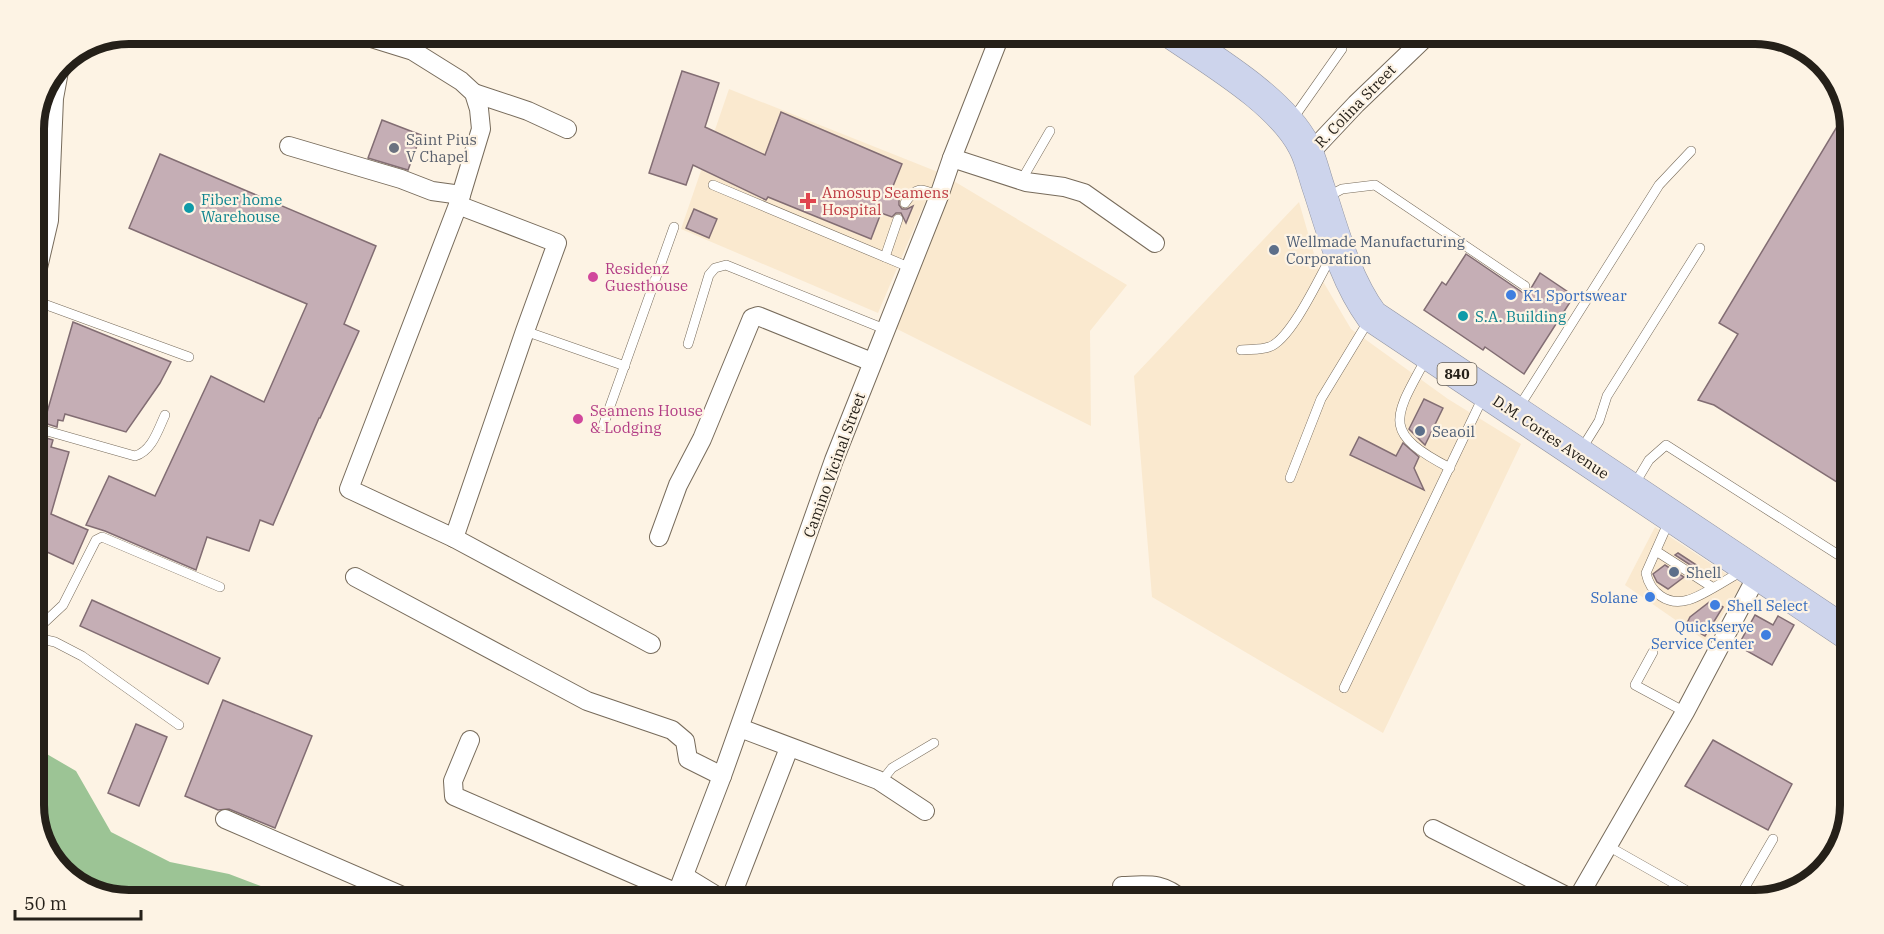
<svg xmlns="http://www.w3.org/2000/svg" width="1884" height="934" viewBox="0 0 1884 934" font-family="'IBM Plex Serif',serif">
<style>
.built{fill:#fae9cf}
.forest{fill:#9cc495}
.building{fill:#c5aeb5;stroke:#826d73;stroke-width:1.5}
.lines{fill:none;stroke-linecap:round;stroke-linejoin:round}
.lane-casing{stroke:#776b5b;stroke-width:10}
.street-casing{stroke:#776b5b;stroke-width:20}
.secondary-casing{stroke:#776b5b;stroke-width:26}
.highway-casing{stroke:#9295a2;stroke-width:33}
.lane{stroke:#fff;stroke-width:9}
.street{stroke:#fff;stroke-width:18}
.secondary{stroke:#fff;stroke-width:24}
.highway{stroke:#cdd4ec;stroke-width:32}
.worship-dot{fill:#6b7280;stroke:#fdf3e4;stroke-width:2}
.health-dot{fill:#e0444e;stroke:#fdf3e4;stroke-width:2}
.culture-dot{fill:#0f9aa8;stroke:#fdf3e4;stroke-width:2}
.service-dot{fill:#5c6f8a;stroke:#fdf3e4;stroke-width:2}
.hotel-dot{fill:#d1479c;stroke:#fdf3e4;stroke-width:2}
.shop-dot{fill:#3f7fe0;stroke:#fdf3e4;stroke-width:2}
.labels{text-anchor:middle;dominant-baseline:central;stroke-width:4.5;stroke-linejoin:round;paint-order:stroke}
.shield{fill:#fdf3e4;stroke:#665f56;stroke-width:1.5}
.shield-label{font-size:14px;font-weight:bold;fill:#252019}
.street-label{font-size:15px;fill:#252019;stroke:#fdf3e4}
.worship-label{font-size:15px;fill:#5b616d;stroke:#fdf3e4;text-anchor:start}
.health-label{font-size:15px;fill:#be3a42;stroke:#fdf3e4;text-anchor:start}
.culture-label{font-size:15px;fill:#0d838f;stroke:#fdf3e4;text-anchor:start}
.service-label{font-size:15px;fill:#4e5e75;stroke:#fdf3e4;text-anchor:start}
.hotel-label{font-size:15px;fill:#b23c85;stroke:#fdf3e4;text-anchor:start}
.shop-label{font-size:15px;fill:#366cbe;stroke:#fdf3e4;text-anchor:start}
.rim{fill:none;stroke:#252019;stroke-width:8}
</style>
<rect width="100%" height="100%" fill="#fdf3e4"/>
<!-- built -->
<g class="built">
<polygon points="729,89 938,172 878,313 681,229"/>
<polygon points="947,177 1127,285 1090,331 1091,426 889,325"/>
<polygon points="1299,202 1321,278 1351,329 1448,399 1521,444 1383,733 1152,597 1134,376"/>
<polygon points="1655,527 1742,584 1706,641 1625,585"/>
</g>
<!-- forest -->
<polygon class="forest" points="33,746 76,771 111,832 170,862 229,874 269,889 281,901 128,901 86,891 49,859 33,812"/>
<!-- building -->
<g class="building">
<polygon points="682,71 719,83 705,127 765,155 781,112 902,164 889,196 899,200 899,205 902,209 907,209 913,206 906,223 901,213 896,213 892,217 881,213 871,239 768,197 766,200 693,165 686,185 649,173"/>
<polygon points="1847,110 1851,122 1851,491 1714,405 1698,400 1738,334 1719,323"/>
<polygon points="382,120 421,135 408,170 368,158"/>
<polygon points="160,154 376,246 344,324 359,331 320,418 319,418 273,525 260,520 249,551 207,537 196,570 105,531 86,525 109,476 155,496 211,376 264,402 307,304 129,228"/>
<polygon points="694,209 717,219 709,238 686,228"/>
<polygon points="1466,254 1522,292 1528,293 1530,290 1540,273 1574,296 1524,374 1485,347 1483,350 1424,310 1442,282 1446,285"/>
<polygon points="73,322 171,362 160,383 126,432 65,414 63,421 58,420 57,427 44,423"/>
<polygon points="1424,399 1443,408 1425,445 1409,429"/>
<polygon points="33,434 53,440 51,447 69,452 51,514 88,530 73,564 34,546 41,521 33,519"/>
<polygon points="1359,437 1396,456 1403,443 1419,457 1414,468 1424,490 1350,455"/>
<polygon points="1678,553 1698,566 1695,568 1675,555"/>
<polygon points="1665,565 1684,577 1668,589 1657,582 1653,574"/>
<polygon points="92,600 220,658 208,684 80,626"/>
<polygon points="1712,600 1723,607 1705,636 1686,625 1690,617"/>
<polygon points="1755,615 1773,625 1778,616 1794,625 1772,665 1738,646"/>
<polygon points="223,700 312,736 275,828 229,809 218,810 185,796"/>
<polygon points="136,724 167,737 139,806 108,793"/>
<polygon points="1713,740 1792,784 1768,830 1685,786"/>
</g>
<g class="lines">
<!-- lane casing -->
<g class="lane-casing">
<g id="lane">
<polyline points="1203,48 1214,33"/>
<polyline points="1292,120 1342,49"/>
<polyline points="1021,181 1050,131"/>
<polyline points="713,185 911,268"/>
<polyline points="1327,197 1342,189 1375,185 1525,286"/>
<path d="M905 203C917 185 921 189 939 196"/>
<polyline points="885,257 898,219"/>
<polyline points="33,300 189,357"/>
<polyline points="525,331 625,366"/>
<polyline points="688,344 709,275 715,268 726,265 887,330"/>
<path d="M1241 350C1250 349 1261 350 1269 347 1291 340 1320 276 1332 255"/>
<path d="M1427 357C1393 419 1381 432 1450 468"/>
<polyline points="1519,407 1659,185 1691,151"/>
<polyline points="603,426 674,227"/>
<path d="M33 427 135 456C152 451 158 430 165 415"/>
<polyline points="1581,450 1599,421 1607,396 1700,248"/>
<polyline points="1290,478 1321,399 1369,320"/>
<polyline points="1634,485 1649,460 1666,445 1851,563"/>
<path d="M1669 521 1646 573C1650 593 1668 606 1688 600 1701 597 1729 578 1742 571"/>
<polyline points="1656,551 1712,587"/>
<polyline points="33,633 63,605 96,540 102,537 220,587"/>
<polyline points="33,637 55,642 82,656 179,725"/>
<polyline points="1653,652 1635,685 1685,712"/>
<polyline points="1344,688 1484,395"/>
<polyline points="878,780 884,778 892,768 934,743"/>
<polyline points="1608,846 1705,901"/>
<polyline points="1737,901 1773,839"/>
</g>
</g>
<!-- street casing -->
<g class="street-casing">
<g id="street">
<polyline points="355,33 413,51 461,81 474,93 479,109 481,129 458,205 349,489 454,538 651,644"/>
<polyline points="474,93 528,111 567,129"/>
<polyline points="289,146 401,179 432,191 461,195"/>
<polyline points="1308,155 1356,104 1430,33"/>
<polyline points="952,158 1026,182 1064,187 1084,193 1155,243"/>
<polyline points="659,537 678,485 702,439 752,318 758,316 872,362"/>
<polyline points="454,538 525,331 557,243 458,205"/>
<polyline points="355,577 587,701 672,730 685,741 688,759 722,776"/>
<polyline points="740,728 878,780 925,811"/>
<polyline points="470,740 453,781 454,796 677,893"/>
<polyline points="225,819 414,901"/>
<polyline points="1433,829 1576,901 1685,712 1758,574"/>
<polyline points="684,876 725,901 732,895 789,748"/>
<path d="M1122 886C1150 885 1162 882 1184 901"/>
<polyline points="674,901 722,776 834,460 939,196 952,158 1001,33"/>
</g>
</g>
<!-- secondary casing -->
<g class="secondary-casing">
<polyline id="secondary" points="33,276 46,220 51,98 56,71"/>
</g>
<!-- highway casing -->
<g class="highway-casing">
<path id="highway" d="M1172 33C1213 61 1281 101 1304 146 1311 159 1314 175 1319 189 1333 232 1345 279 1372 316L1851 636"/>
</g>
<!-- lane -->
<use href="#lane" class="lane"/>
<!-- street -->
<use href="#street" class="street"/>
<!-- secondary -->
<use href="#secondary" class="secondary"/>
<!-- highway -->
<use href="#highway" class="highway"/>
</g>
<!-- markers -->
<circle class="worship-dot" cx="394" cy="148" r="6"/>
<path class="health-dot" d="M805 192h6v6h6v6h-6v6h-6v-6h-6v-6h6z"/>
<g class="culture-dot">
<circle cx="189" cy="208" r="6"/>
<circle cx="1463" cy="316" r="6"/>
</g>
<g class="service-dot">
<circle cx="1274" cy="250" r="6"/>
<circle cx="1420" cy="431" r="6"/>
<circle cx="1674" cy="572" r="6"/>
</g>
<g class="hotel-dot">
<circle cx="593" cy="277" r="6"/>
<circle cx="578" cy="419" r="6"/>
</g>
<g class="shop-dot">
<circle cx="1511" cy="295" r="6"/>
<circle cx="1650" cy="597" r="6"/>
<circle cx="1715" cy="605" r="6"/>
<circle cx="1766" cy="635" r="6"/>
</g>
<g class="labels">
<!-- shield labels -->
<rect class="shield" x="1437.5" y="363" width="39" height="22" rx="4.5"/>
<g class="shield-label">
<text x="1457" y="374">840</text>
</g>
<!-- street labels -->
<g class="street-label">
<text transform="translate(1355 106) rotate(-46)">R. Colina Street</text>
<text transform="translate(1551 437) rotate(34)">D.M. Cortes Avenue</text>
<text transform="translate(834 465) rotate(-70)">Camino Vicinal Street</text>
</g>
<!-- worship labels -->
<g class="worship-label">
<text x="406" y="139">Saint Pius<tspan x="406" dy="17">V Chapel</tspan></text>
</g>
<!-- health labels -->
<g class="health-label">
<text x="822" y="192">Amosup Seamens<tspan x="822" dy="17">Hospital</tspan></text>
</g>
<!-- culture labels -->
<g class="culture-label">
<text x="201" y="199">Fiber home<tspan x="201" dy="17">Warehouse</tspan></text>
<text x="1475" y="316">S.A. Building</text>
</g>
<!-- service labels -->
<g class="service-label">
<text x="1286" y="241">Wellmade Manufacturing<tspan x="1286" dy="17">Corporation</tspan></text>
<text x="1432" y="431">Seaoil</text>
<text x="1686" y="572">Shell</text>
</g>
<!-- hotel labels -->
<g class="hotel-label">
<text x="605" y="268">Residenz<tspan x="605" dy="17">Guesthouse</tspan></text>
<text x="590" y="410">Seamens House<tspan x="590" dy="17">&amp; Lodging</tspan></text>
</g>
<!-- shop labels -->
<g class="shop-label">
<text x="1523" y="295">K1 Sportswear</text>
<text x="1638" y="597" text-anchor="end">Solane</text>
<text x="1727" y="605">Shell Select</text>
<text x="1754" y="626" text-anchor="end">Quickserve<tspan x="1754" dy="17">Service Center</tspan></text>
</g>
</g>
<!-- crop -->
<path d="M0 0H1884V934H0ZM129 44H1755A85 85 0 0 1 1840 129V805A85 85 0 0 1 1755 890H129A85 85 0 0 1 44 805V129A85 85 0 0 1 129 44Z" fill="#fdf3e4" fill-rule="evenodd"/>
<path class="rim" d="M129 44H1755A85 85 0 0 1 1840 129V805A85 85 0 0 1 1755 890H129A85 85 0 0 1 44 805V129A85 85 0 0 1 129 44Z"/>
<!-- scale -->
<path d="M15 910v9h126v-9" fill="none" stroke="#252019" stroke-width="3"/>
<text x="24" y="910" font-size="18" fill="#252019" stroke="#fdf3e4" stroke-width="4.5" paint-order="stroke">50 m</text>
</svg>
